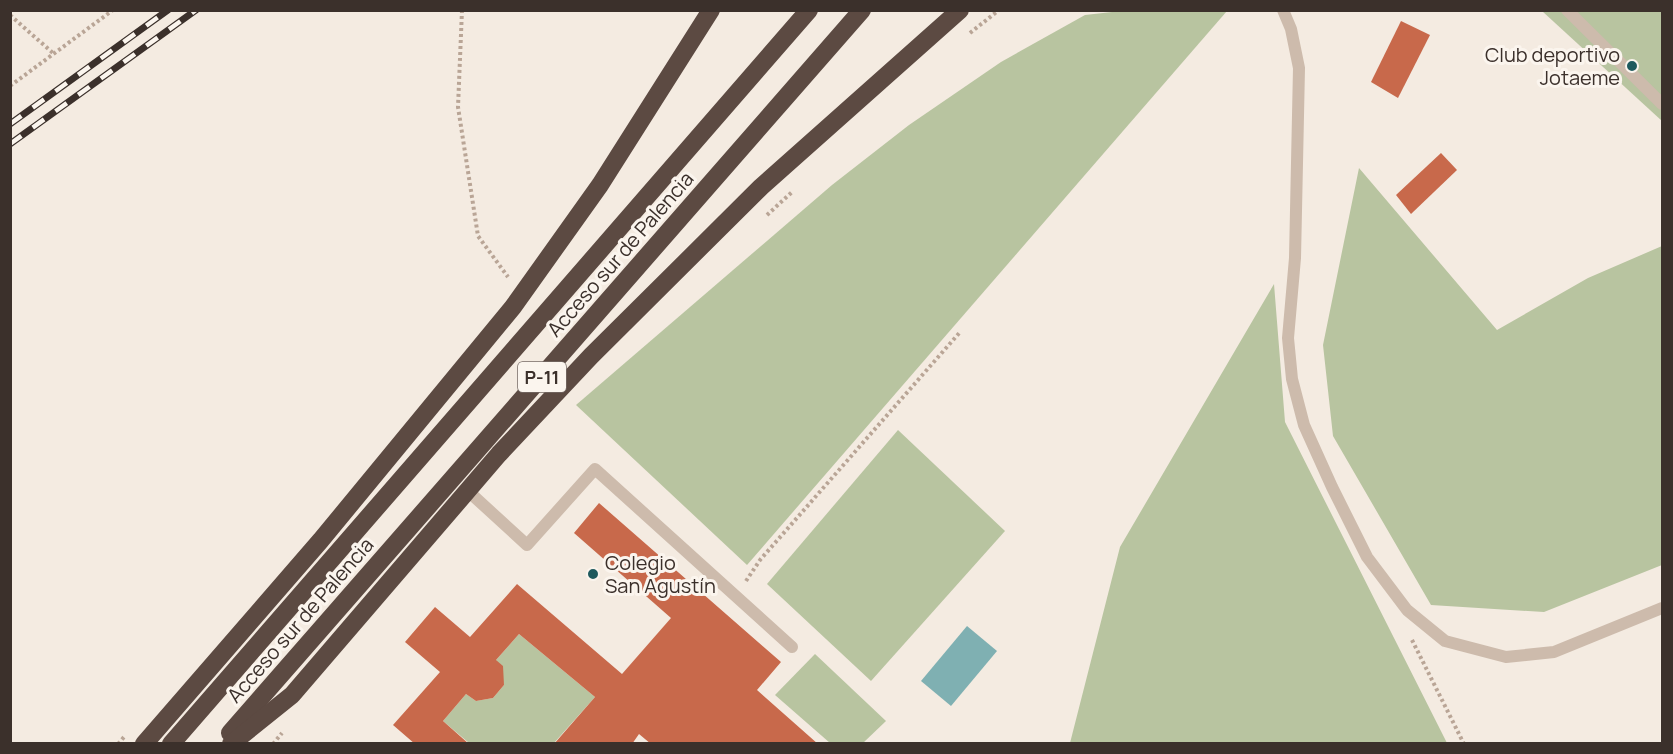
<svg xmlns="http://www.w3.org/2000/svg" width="1673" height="754" viewBox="0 0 1673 754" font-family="Manrope,sans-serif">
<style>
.green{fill:#b8c4a0}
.water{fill:#7fb0b2}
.building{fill:#c8694b}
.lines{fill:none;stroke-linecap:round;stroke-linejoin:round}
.path{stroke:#b9a596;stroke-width:4;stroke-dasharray:3 3;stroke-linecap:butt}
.service{stroke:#cdbbac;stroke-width:12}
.motorway{stroke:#5c4a42;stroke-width:18}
.rail-casing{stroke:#3b302b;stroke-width:7}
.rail{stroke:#fbf5ee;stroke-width:4.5;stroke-dasharray:14;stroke-linecap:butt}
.poi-dot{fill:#1f5a5e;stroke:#fbf5ee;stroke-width:2}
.labels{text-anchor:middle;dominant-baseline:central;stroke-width:6;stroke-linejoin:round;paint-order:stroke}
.shield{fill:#fbf5ee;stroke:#756b66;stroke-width:1.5}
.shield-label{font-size:18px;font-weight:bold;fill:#3b302b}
.poi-label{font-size:20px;fill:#3b302b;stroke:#fbf5ee;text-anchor:end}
.street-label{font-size:20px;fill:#3b302b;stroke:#fbf5ee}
</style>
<rect width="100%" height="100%" fill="#f4ebe1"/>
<!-- green -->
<g class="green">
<polygon points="1121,11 1227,11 747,565 576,405 832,185 909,125 1001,62 1085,15"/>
<polygon points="1542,11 1662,11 1662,121"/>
<polygon points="1359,168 1497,330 1588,278 1662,246 1662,565 1544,612 1431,605 1333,436 1323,345"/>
<polygon points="1274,284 1285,422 1447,743 1070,743 1120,547"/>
<polygon points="898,430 1005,531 871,681 767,584"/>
<polygon points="519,634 595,697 554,743 469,743 443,721 466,694 476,701 493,698 504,685 496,660"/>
<polygon points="815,654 886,721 863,743 830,743 775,695"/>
</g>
<!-- water -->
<polygon class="water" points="967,626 997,651 951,706 921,681"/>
<!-- building -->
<g class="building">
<polygon points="1401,21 1430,35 1398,98 1371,82"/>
<polygon points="1441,153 1457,170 1411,214 1396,195"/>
<polygon points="599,503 781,662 757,690 818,744 651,744 639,734 632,744 554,744 595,697 519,634 496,660 503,666 504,685 493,698 476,701 466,694 443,721 469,744 415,744 393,725 440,672 405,642 435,607 470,637 517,584 622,674 671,618 574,533"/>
</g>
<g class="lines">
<!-- path -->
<g class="path">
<polyline points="462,10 458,107 478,236 508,277"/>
<polyline points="10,15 54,54"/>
<polyline points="970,33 999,10"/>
<polyline points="10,86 113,10"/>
<polyline points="767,215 792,192"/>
<polyline points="746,581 760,560 961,331"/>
<polyline points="1412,640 1464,744"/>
<polyline points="118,744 124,737"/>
<polyline points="273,744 282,733"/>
</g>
<!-- service -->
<g class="service">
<polyline points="1283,10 1291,29 1299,68 1295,258 1288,338 1292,379 1304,425 1332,487 1367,557 1407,610 1445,641 1506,657 1554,652 1662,608"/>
<polyline points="1567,10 1662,104"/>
<polyline points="468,491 527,545 595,469 792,647"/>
</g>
<!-- motorway -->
<g class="motorway">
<polyline points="230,733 862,10"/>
<polyline points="144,744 321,540 513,307 600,185 711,10"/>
<polyline points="171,744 809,10"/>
<polyline points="231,744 292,695 499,454 591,356 761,187 960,10"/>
</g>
<!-- rail casing -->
<g class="rail-casing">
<g id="rail">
<polyline points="10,124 168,10"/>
<polyline points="10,144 196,10"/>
</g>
</g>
<!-- rail -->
<use href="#rail" class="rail"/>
</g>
<!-- markers -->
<g class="poi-dot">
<circle cx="1632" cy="66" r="6"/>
<circle cx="593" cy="574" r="6"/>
</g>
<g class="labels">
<!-- shield labels -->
<rect class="shield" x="518" y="362" width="48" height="30" rx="4.5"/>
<g class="shield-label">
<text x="542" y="377">P-11</text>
</g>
<!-- poi labels -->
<g class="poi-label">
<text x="1620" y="54">Club deportivo<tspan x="1620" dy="23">Jotaeme</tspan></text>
<text x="605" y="562" text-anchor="start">Colegio<tspan x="605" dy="23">San Agustín</tspan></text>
</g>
<!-- street labels -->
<g class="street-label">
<text transform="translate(620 254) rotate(-49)">Acceso sur de Palencia</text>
<text transform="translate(300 620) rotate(-49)">Acceso sur de Palencia</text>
</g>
</g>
<!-- border -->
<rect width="1673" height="754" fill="none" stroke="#3b302b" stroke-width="24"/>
</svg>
